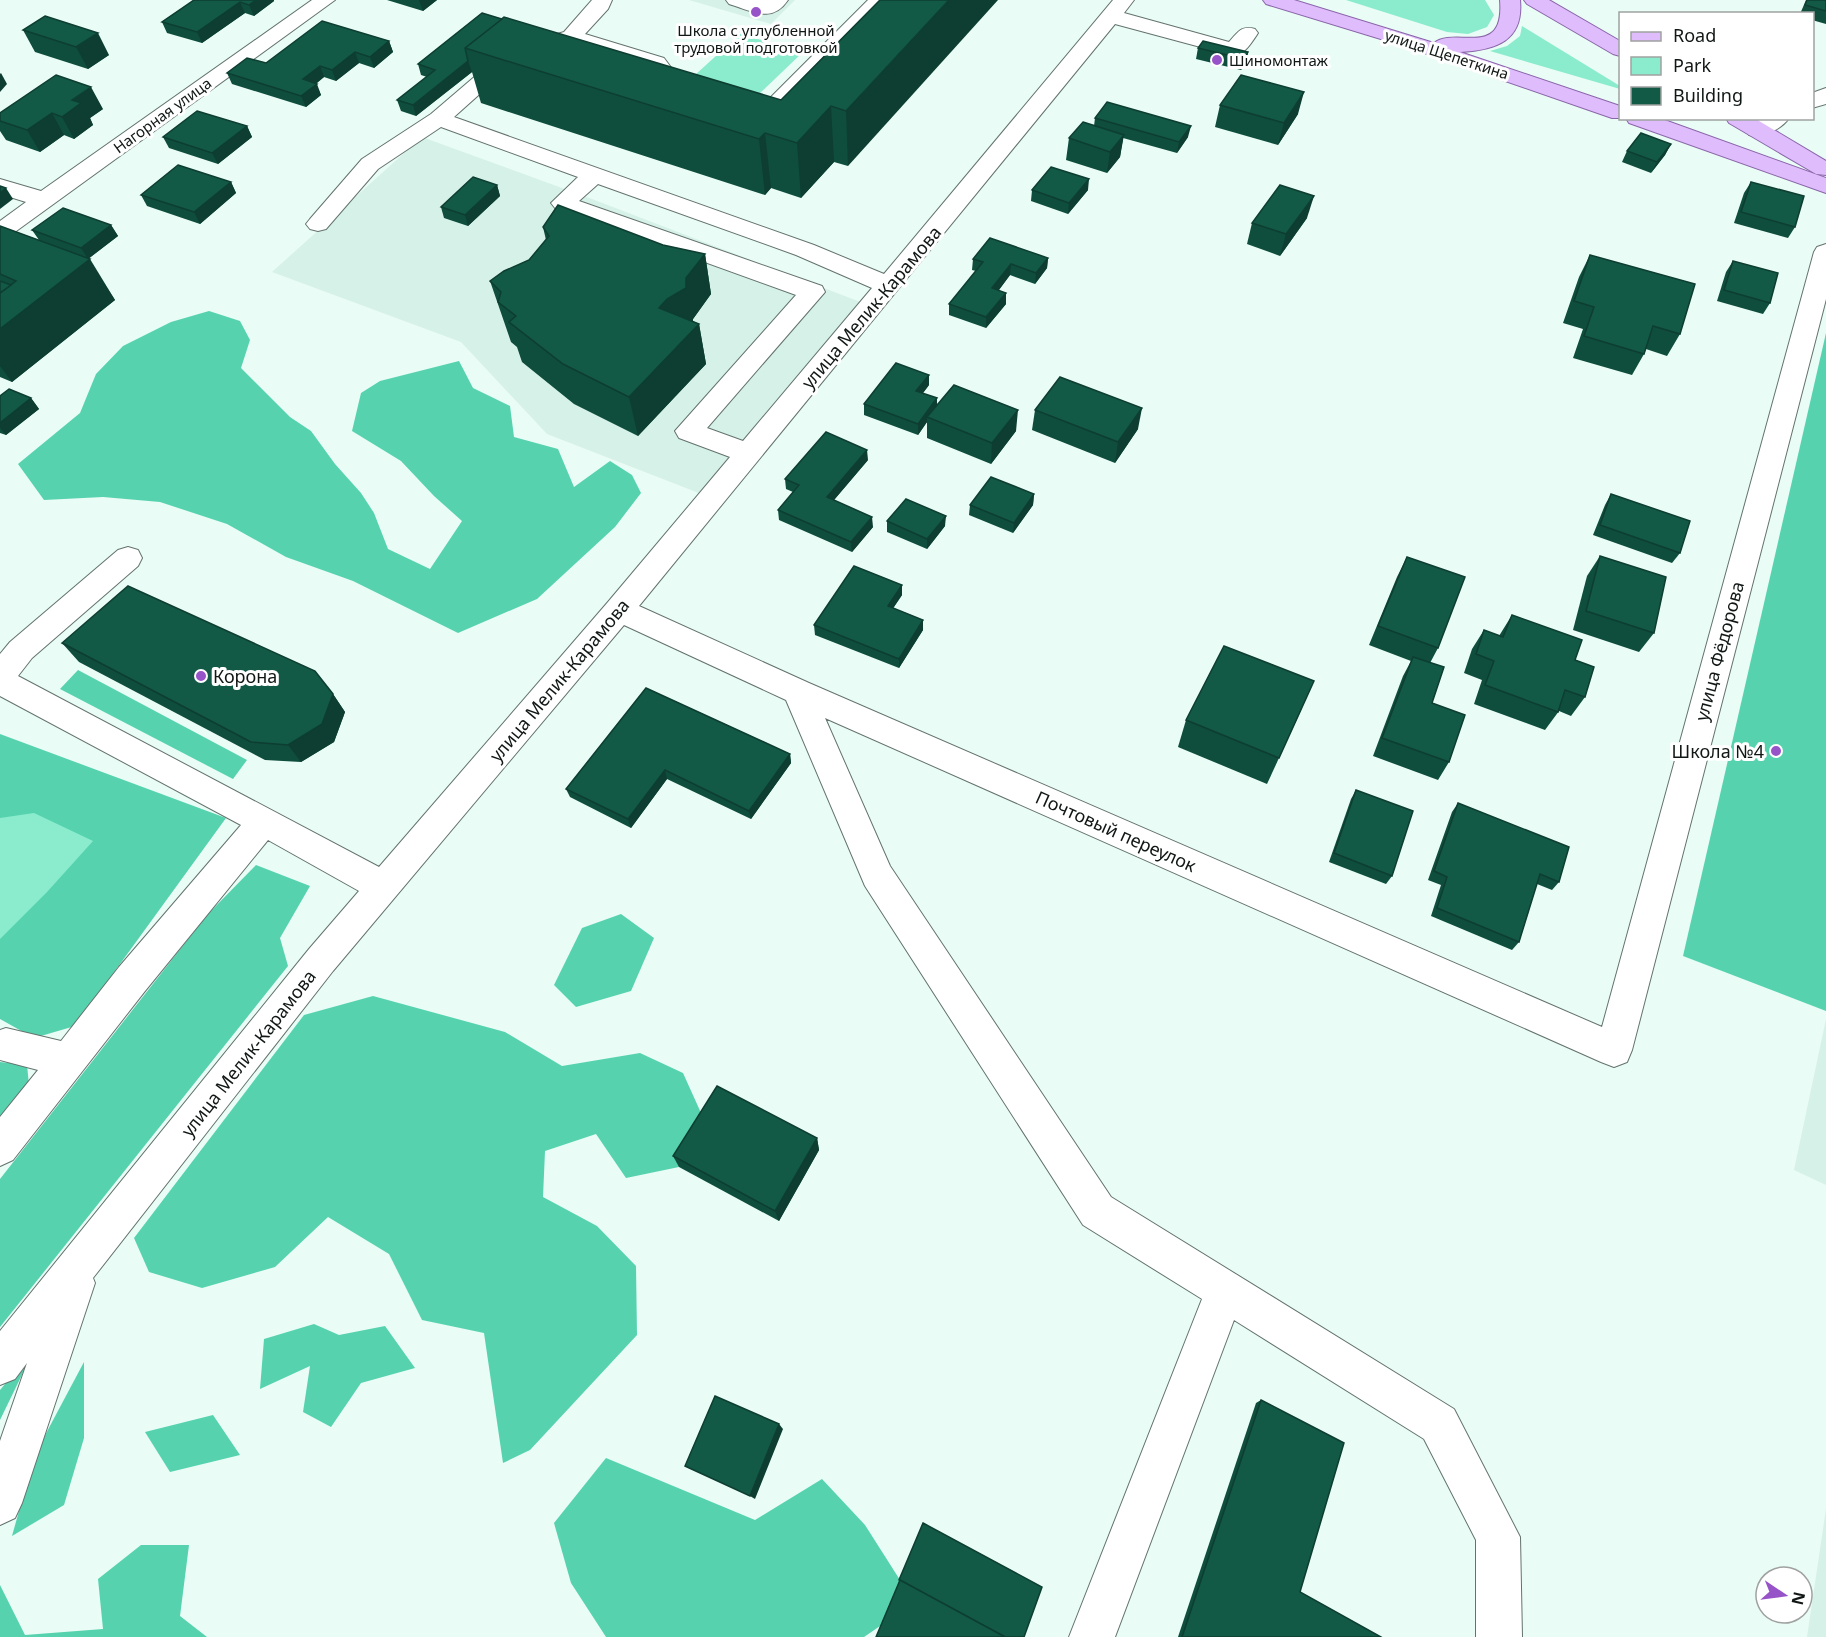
<svg xmlns="http://www.w3.org/2000/svg" width="1826" height="1637" viewBox="0 0 1826 1637" font-family="'Noto Sans',sans-serif">
<style>
.built{fill:#d6f1e7}
.green{fill:#8aeccc}
.forest{fill:#56d3ae}
.lines{fill:none;stroke-linecap:round;stroke-linejoin:round}
.minor-casing{stroke:#63736d;stroke-width:2}
.major-casing{stroke:#8965a8;stroke-width:2}
.minor{fill:#fff;fill-rule:evenodd}
.major{fill:#dfbcfb;fill-rule:evenodd}
.wall{fill:#0f4d3c}
.shaded-wall{fill:#0d3e31}
.building{fill:#125946;stroke:#0d3e31;stroke-width:1.5}
.poi-dot{fill:#9753c8;stroke:#fff;stroke-width:2}
.labels{text-anchor:middle;dominant-baseline:central;stroke-width:6;stroke-linejoin:round;paint-order:stroke}
.far-poi-label{font-size:15px;fill:#101714;stroke:#fff}
.far-street-label{font-size:15px;fill:#101714;stroke:#fff}
.street-label{font-size:18px;fill:#101714;stroke:#fff}
.poi-label{font-size:18px;fill:#101714;stroke:#fff;text-anchor:start}
</style>
<rect width="100%" height="100%" fill="#e9fcf5"/>
<!-- built -->
<g class="built">
<polygon points="689,0 795,0 771,24"/>
<polygon points="422,137 592,199 863,303 704,495 547,434 461,342 272,272"/>
<polygon points="1826,1019 1826,1185 1794,1170"/>
<polygon points="1826,1509 1826,1637 1807,1637"/>
</g>
<!-- green -->
<g class="green">
<polygon points="1346,0 1485,0 1494,15 1487,27 1468,34 1447,32"/>
<polygon points="1522,26 1620,86 1620,89 1490,51 1507,46 1520,36"/>
<polygon points="740,34 803,52 759,94 695,75"/>
<polygon points="0,774 119,821 0,996"/>
</g>
<!-- forest -->
<g class="forest">
<polygon points="209,311 240,321 250,340 241,368 290,417 311,431 335,464 361,493 374,513 388,549 430,569 462,521 434,496 401,461 352,431 361,393 380,381 459,361 473,388 510,406 514,437 558,449 574,487 610,461 632,475 641,493 615,527 537,599 458,633 353,581 286,557 227,524 160,502 103,497 44,500 18,464 80,413 96,374 123,346 171,322"/>
<polygon points="1826,333 1826,1011 1683,956"/>
<polygon points="78,670 247,760 233,779 60,689"/>
<polygon points="0,734 226,818 75,1026 34,1038 0,1019 0,939 47,892 93,841 34,813 0,818"/>
<polygon points="256,865 310,886 280,938 288,966 0,1327 0,1179 207,915"/>
<polygon points="621,914 654,938 631,991 576,1007 554,985 582,928"/>
<polygon points="373,996 505,1032 562,1066 640,1053 683,1073 706,1124 679,1167 626,1178 596,1134 545,1151 543,1197 597,1226 636,1266 637,1335 530,1450 503,1463 484,1333 422,1320 389,1254 328,1217 275,1267 202,1288 149,1272 134,1238 304,1015"/>
<polygon points="0,1062 27,1065 29,1085 0,1121"/>
<polygon points="314,1324 339,1335 385,1326 415,1368 361,1383 331,1427 303,1412 310,1366 260,1389 264,1339"/>
<polygon points="35,1348 0,1420 0,1390"/>
<polygon points="84,1362 84,1438 64,1505 12,1536 35,1454"/>
<polygon points="213,1415 240,1455 170,1472 145,1432"/>
<polygon points="606,1458 755,1520 822,1479 865,1525 900,1580 883,1624 864,1637 606,1637 571,1583 554,1523"/>
<polygon points="141,1545 189,1545 180,1616 207,1637 0,1637 0,1585 25,1635 103,1629 98,1579"/>
</g>
<g class="lines">
<!-- minor casing -->
<g class="minor-casing">
<g id="minor">
<polygon points="312,0 335,0 8,237 0,239 0,221 26,202 0,194 0,179 41,191"/>
<path d="M592 0H612L608 9 585 34 664 58 681 81 678 86 670 87 662 86 648 68 571 43 521 57 454 117 814 245 884 274 1113 0H1134L1124 13 1229 42C1238 32 1242 25 1255 29L1258 33C1252 42 1245 54 1234 56L1115 24 639 606 809 683 1602 1027 1814 252 1817 247 1826 244V299L1632 1050 1627 1062 1614 1067 1601 1062 825 718 890 866 1111 1197 1454 1409 1520 1537 1522 1637H1476V1540L1424 1439 1234 1320 1115 1637H1069L1202 1299 1083 1225 865 886 786 700 624 625 333 971 93 1278 95 1283 22 1503 15 1518 0 1525V1441L27 1363 15 1379 0 1385V1331L309 949 359 891 268 840 145 991 13 1160 0 1166V1117L38 1070 0 1060V1030L6 1028 61 1041 119 967 241 825 0 696V654L10 642 118 550 128 547 138 550 142 558 138 566 32 658 18 676 379 867 608 602 730 457 679 438 675 431 796 295 555 208 551 203 578 177 441 127 378 169 326 229 318 231 310 229 306 224 310 219 362 159 431 114 507 49 564 32ZM598 184 796 255 872 288 743 441 707 428 825 292 822 286 579 201Z"/>
<path d="M726 0H788C772 24 752 11 729 4Z"/>
<polygon points="868,0 890,0 777,116 769,118 734,108 731,103 734,98 742,96 765,103"/>
<polygon points="1826,88 1826,104 1812,108 1812,93"/>
<path d="M1761 118H1789C1781 130 1762 138 1749 135L1746 130 1749 125Z"/>
</g>
</g>
<!-- major casing -->
<g class="major-casing">
<g id="major">
<path d="M1263 0H1294L1434 43C1455 26 1505 60 1500 0H1520C1524 41 1496 50 1460 52L1620 106V118H1625H1612L1407 47 1266 4Z"/>
<polygon points="1524,0 1549,0 1620,41 1620,56 1613,54 1527,4"/>
<polygon points="1626,118 1659,118 1826,178 1826,193 1629,123"/>
<polygon points="1726,118 1754,118 1826,161 1826,175 1816,174 1729,123"/>
</g>
</g>
<!-- minor -->
<use href="#minor" class="minor"/>
<!-- major -->
<use href="#major" class="major"/>
</g>
<!-- wall -->
<g class="wall">
<polygon points="194,0 274,1 254,16 245,13 202,43 167,33 162,22"/>
<polygon points="387,0 437,0 423,11"/>
<polygon points="880,0 848,166 834,162 801,198 771,188 765,195 481,103 472,72 416,116 401,111 397,100 427,77 421,75 418,64 482,13 781,100"/>
<polygon points="1806,0 1826,0 1826,24 1812,20 1812,14 1800,14"/>
<polygon points="23,30 109,55 88,69 35,52"/>
<polygon points="389,41 393,52 374,68 359,63 336,81 324,77 316,84 321,95 306,107 232,84 227,73 266,63"/>
<polygon points="1198,48 1248,52 1246,63 1241,70 1196,59"/>
<polygon points="1220,105 1298,114 1278,145 1215,127"/>
<polygon points="103,109 90,118 93,125 74,139 64,135 40,152 6,140 0,131 0,113"/>
<polygon points="1095,118 1188,137 1177,153 1123,138 1120,157 1107,173 1066,160 1069,138 1094,126"/>
<polygon points="247,126 252,137 218,164 169,148 163,137"/>
<polygon points="1671,144 1665,155 1651,173 1622,162 1627,151"/>
<polygon points="231,182 236,193 200,224 147,206 141,195"/>
<polygon points="1751,182 1795,227 1788,238 1734,223 1744,193"/>
<polygon points="497,185 500,196 468,226 444,218 441,207"/>
<polygon points="1032,190 1088,190 1068,214 1031,201"/>
<polygon points="1307,218 1280,256 1247,244 1252,223"/>
<polygon points="111,225 118,236 88,259 115,300 12,382 0,377 0,226 39,240 32,230"/>
<polygon points="543,227 663,245 705,254 711,294 693,319 693,321 699,324 706,364 638,436 574,404 522,362 517,347 511,342 490,281 529,260 546,240"/>
<polygon points="1590,255 1680,334 1667,356 1646,349 1644,354 1632,375 1573,358 1583,329 1563,323 1579,277"/>
<polygon points="1048,258 1047,268 1035,284 1010,275 999,290 1006,304 986,328 949,315 949,304 976,271 972,270 973,259"/>
<polygon points="1733,261 1770,303 1763,314 1717,301 1726,272"/>
<polygon points="929,385 923,393 937,405 1016,431 991,464 927,438 927,422 918,435 864,415 864,404"/>
<polygon points="0,396 31,398 39,409 6,435 0,433"/>
<polygon points="1035,410 1138,429 1115,463 1032,430"/>
<polygon points="868,460 834,500 873,527 852,552 779,520 778,510 793,492 786,489 785,479"/>
<polygon points="1034,494 1033,505 1013,533 969,515 970,505"/>
<polygon points="1611,494 1680,553 1672,563 1593,535 1605,505"/>
<polygon points="887,521 945,526 927,549 887,532"/>
<polygon points="1600,556 1654,633 1639,652 1573,630 1587,576"/>
<polygon points="1407,557 1438,648 1430,663 1432,703 1449,762 1438,780 1373,756 1403,676 1411,661 1369,645 1397,577"/>
<polygon points="902,585 902,595 893,608 923,620 923,630 899,668 815,635 814,625"/>
<polygon points="1512,615 1575,660 1585,697 1571,716 1559,711 1545,730 1474,704 1482,680 1464,673 1472,649 1484,630 1499,636"/>
<polygon points="62,643 333,694 345,712 334,742 301,762 265,760 79,662"/>
<polygon points="646,688 790,754 791,763 751,819 667,779 631,828 570,797 566,789"/>
<polygon points="1302,708 1267,784 1178,747 1186,720"/>
<polygon points="1356,790 1392,876 1386,884 1329,862 1351,799"/>
<polygon points="1458,803 1559,882 1552,890 1537,884 1519,942 1512,950 1431,916 1441,885 1428,880 1452,812"/>
<polygon points="817,1138 819,1150 779,1221 679,1167 673,1156"/>
<polygon points="1261,1400 1300,1592 1381,1637 1178,1637 1256,1403"/>
</g>
<!-- shaded-wall -->
<g class="shaded-wall">
<polygon points="256,0 274,0 274,1 254,16 249,5"/>
<polygon points="419,0 437,0 423,11"/>
<polygon points="949,0 998,0 848,166 846,111"/>
<polygon points="240,2 245,13 202,43 197,32"/>
<polygon points="98,33 109,55 88,69 76,47"/>
<polygon points="389,41 393,52 374,68 370,57"/>
<polygon points="355,52 359,63 336,81 332,70"/>
<polygon points="1248,52 1246,63 1241,70 1244,59"/>
<polygon points="468,61 472,72 416,116 413,105"/>
<polygon points="320,66 324,77 307,90 303,79"/>
<polygon points="1,73 7,84 0,92 0,74"/>
<polygon points="317,84 321,95 306,107 301,96"/>
<polygon points="91,87 103,109 90,118 93,125 74,139 62,117 72,100"/>
<polygon points="1304,92 1298,114 1278,145 1284,123"/>
<polygon points="831,106 834,162 801,198 797,143"/>
<polygon points="52,113 64,135 40,152 27,130"/>
<polygon points="247,126 252,137 218,164 212,153"/>
<polygon points="1191,126 1188,137 1177,153 1179,142"/>
<polygon points="765,133 771,188 765,195 759,139"/>
<polygon points="1124,135 1120,157 1107,173 1110,152"/>
<polygon points="1671,144 1665,155 1651,173 1657,162"/>
<polygon points="1089,179 1088,190 1068,214 1069,203"/>
<polygon points="231,182 236,193 200,224 194,212"/>
<polygon points="497,185 500,196 468,226 465,215"/>
<polygon points="6,188 13,199 0,209 0,193"/>
<polygon points="1314,196 1307,218 1280,256 1286,234"/>
<polygon points="111,225 118,236 88,259 81,248"/>
<polygon points="705,254 711,294 693,319 693,328 659,308 686,278"/>
<polygon points="1048,258 1047,268 1035,284 1036,273"/>
<polygon points="90,259 115,300 12,382 0,366 0,307"/>
<polygon points="1011,264 1010,275 992,299 992,288"/>
<polygon points="1006,293 1006,304 986,328 986,317"/>
<polygon points="699,324 706,364 638,436 629,397"/>
<polygon points="929,375 929,385 916,402 916,391"/>
<polygon points="31,398 39,409 6,435 0,428 0,423"/>
<polygon points="937,398 937,409 927,417 927,422 918,435 918,424"/>
<polygon points="1142,408 1138,429 1115,463 1118,442"/>
<polygon points="1018,410 1016,431 991,464 992,443"/>
<polygon points="867,450 868,460 828,507 827,497"/>
<polygon points="1034,494 1033,505 1013,533 1014,523"/>
<polygon points="946,516 945,526 927,549 927,539"/>
<polygon points="872,517 873,527 852,552 851,542"/>
<polygon points="902,585 902,595 888,616 888,606"/>
<polygon points="923,620 923,630 899,668 899,659"/>
<polygon points="333,694 345,712 334,742 301,762 288,745"/>
<polygon points="790,754 791,763 751,819 749,811"/>
<polygon points="665,770 667,779 631,828 628,819"/>
<polygon points="817,1138 819,1150 779,1221 775,1211"/>
<polygon points="779,1424 783,1429 755,1499 750,1496"/>
</g>
<!-- building -->
<g class="building">
<polygon points="194,0 256,0 249,5 240,2 197,32 162,22"/>
<polygon points="880,0 949,0 846,111 831,106 797,143 765,133 759,139 465,48 504,17 781,100"/>
<polygon points="1807,0 1826,0 1826,11 1805,5"/>
<polygon points="482,13 502,19 465,48 468,61 413,105 397,100 435,70 418,64"/>
<polygon points="45,16 98,33 76,47 23,30"/>
<polygon points="322,21 389,41 370,57 355,52 332,70 320,66 303,79 317,84 301,96 227,73 247,58 266,63"/>
<polygon points="1203,41 1248,52 1244,59 1198,48"/>
<polygon points="56,75 91,87 72,100 81,103 62,117 52,113 27,130 0,121 0,113"/>
<polygon points="1241,75 1304,92 1284,123 1220,105"/>
<polygon points="1107,102 1191,126 1179,142 1095,118"/>
<polygon points="197,111 247,126 212,153 163,137"/>
<polygon points="1083,122 1124,135 1110,152 1069,138"/>
<polygon points="1641,133 1671,144 1657,162 1627,151"/>
<polygon points="178,165 231,182 194,212 141,195"/>
<polygon points="1051,167 1089,179 1069,203 1032,190"/>
<polygon points="473,177 497,185 465,215 441,207"/>
<polygon points="1751,182 1804,196 1795,227 1741,212"/>
<polygon points="1280,185 1314,196 1286,234 1252,223"/>
<polygon points="0,186 6,188 0,193"/>
<polygon points="558,205 663,245 705,254 686,278 686,288 667,299 659,308 699,324 629,397 563,364 509,322 516,316 498,302 501,292 490,281 504,271 529,260 549,236 543,227"/>
<polygon points="63,208 111,225 81,248 32,230"/>
<polygon points="0,226 90,259 0,329 0,293 16,281 0,274"/>
<polygon points="990,238 1048,258 1036,273 1011,264 992,288 1006,293 986,317 949,304 983,262 973,259"/>
<polygon points="1590,255 1695,284 1680,334 1653,326 1644,354 1584,336 1594,307 1574,301"/>
<polygon points="1733,261 1778,273 1770,303 1724,290"/>
<polygon points="0,281 11,285 0,293"/>
<polygon points="896,363 929,375 916,391 937,398 918,424 864,404"/>
<polygon points="1060,377 1142,408 1118,442 1035,410"/>
<polygon points="954,385 1018,410 992,443 927,417"/>
<polygon points="9,389 31,398 0,423 0,396"/>
<polygon points="826,432 867,450 827,497 872,517 851,542 778,510 799,485 785,479"/>
<polygon points="991,477 1034,494 1014,523 970,505"/>
<polygon points="1611,494 1690,521 1680,553 1600,525"/>
<polygon points="906,499 946,516 927,539 887,521"/>
<polygon points="1600,556 1666,577 1654,633 1586,611"/>
<polygon points="1407,557 1465,577 1438,648 1378,626"/>
<polygon points="854,566 902,585 888,606 923,620 899,659 814,625"/>
<polygon points="128,586 315,671 333,694 322,724 288,745 251,742 62,643"/>
<polygon points="1512,615 1582,640 1575,660 1594,667 1585,697 1565,690 1558,712 1485,685 1494,661 1476,654 1484,630 1503,637"/>
<polygon points="1224,646 1314,681 1279,758 1186,720"/>
<polygon points="1413,657 1444,667 1432,703 1465,715 1449,762 1382,738"/>
<polygon points="646,688 790,754 749,811 665,770 628,819 566,789"/>
<polygon points="1356,790 1413,811 1392,876 1334,853"/>
<polygon points="1458,803 1569,847 1559,882 1540,874 1519,942 1437,908 1447,877 1434,871"/>
<polygon points="717,1086 817,1138 775,1211 673,1156"/>
<polygon points="715,1396 779,1424 750,1496 685,1466"/>
<polygon points="1261,1400 1344,1443 1300,1592 1381,1637 1182,1637"/>
<polygon points="923,1523 1042,1587 1024,1637 1005,1637 899,1580"/>
<polygon points="900,1580 1005,1637 876,1637"/>
</g>
<!-- markers -->
<g class="poi-dot">
<circle cx="756" cy="12" r="6"/>
<circle cx="1217" cy="60" r="6"/>
<circle cx="201" cy="676" r="6"/>
<circle cx="1776" cy="751" r="6"/>
</g>
<g class="labels">
<!-- far-poi labels -->
<g class="far-poi-label">
<text x="756" y="30">Школа с углубленной<tspan x="756" dy="17">трудовой подготовкой</tspan></text>
<text x="1229" y="60" text-anchor="start">Шиномонтаж</text>
</g>
<!-- far-street labels -->
<g class="far-street-label">
<text transform="translate(1447 54) rotate(18)">улица Щепеткина</text>
<text transform="translate(162 115) rotate(-36)">Нагорная улица</text>
</g>
<!-- street labels -->
<g class="street-label">
<text transform="translate(871 307) rotate(-50)">улица Мелик-Карамова</text>
<text transform="translate(1719 651) rotate(-75)">улица Фёдорова</text>
<text transform="translate(559 680) rotate(-50)">улица Мелик-Карамова</text>
<text transform="translate(1116 831) rotate(24)">Почтовый переулок</text>
<text transform="translate(248 1053) rotate(-52)">улица Мелик-Карамова</text>
</g>
<!-- poi labels -->
<g class="poi-label">
<text x="213" y="676">Корона</text>
<text x="1764" y="751" text-anchor="end">Школа №4</text>
</g>
</g>
<!-- legend -->
<rect x="1619" y="12" width="195" height="108" fill="#ffffff" stroke="#9fa2a1" stroke-width="1.5"/>
<rect x="1631" y="32" width="30" height="9" fill="#dfbcfb" stroke="#9fa2a1" stroke-width="1.5"/>
<text x="1673" y="42" font-size="18" fill="#101714">Road</text>
<rect x="1631" y="57" width="30" height="18" fill="#8aeccc" stroke="#9fa2a1" stroke-width="1.5"/>
<text x="1673" y="72" font-size="18" fill="#101714">Park</text>
<rect x="1631" y="87" width="30" height="18" fill="#125946" stroke="#9fa2a1" stroke-width="1.5"/>
<text x="1673" y="102" font-size="18" fill="#101714">Building</text>
<!-- north arrow -->
<g transform="translate(1784 1595) rotate(103)"><circle r="28" fill="#ffffff" stroke="#9fa2a1" stroke-width="1.5"/>
<path d="M0-4.5L10 22L0 15L-10 22Z" fill="#9753c8"/>
<text y="-9" font-size="16" font-weight="bold" text-anchor="middle" fill="#101714">N</text>
</g>
</svg>
